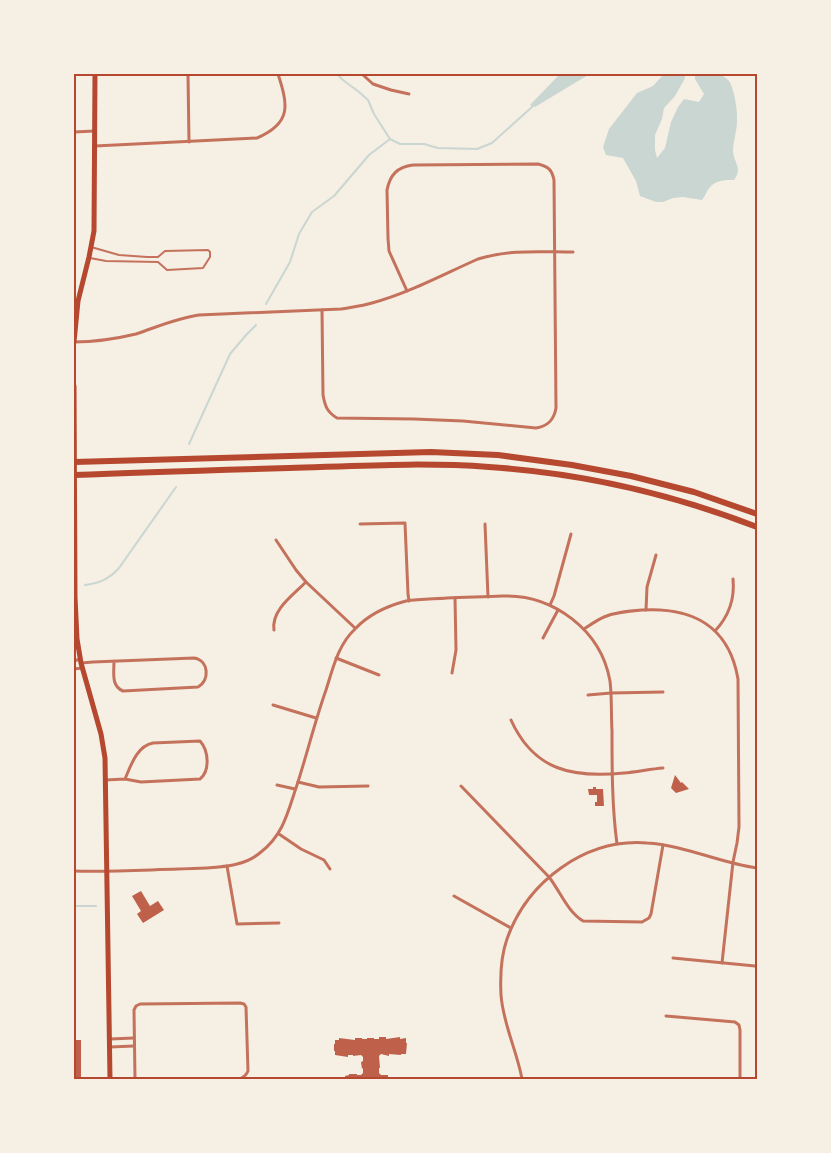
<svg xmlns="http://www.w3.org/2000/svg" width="831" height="1153" viewBox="0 0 831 1153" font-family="Roboto,sans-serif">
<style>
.water{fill:#c9d6d2}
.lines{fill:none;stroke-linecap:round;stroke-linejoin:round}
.stream{stroke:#c9d6d2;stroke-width:2}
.building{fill:#bf614a}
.service{stroke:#c5725c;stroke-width:2}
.minor{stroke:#c5725c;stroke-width:3}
.secondary{stroke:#b5482f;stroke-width:5}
.motorway{stroke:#b5482f;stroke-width:6}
.neatline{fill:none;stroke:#b5482f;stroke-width:2}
</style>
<rect width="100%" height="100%" fill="#f6efe4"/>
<!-- water -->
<g class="water">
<polygon points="560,74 594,74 588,75 535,107 530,105"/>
<path d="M664 74H686L684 80 675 96 664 108 662 119 655 135V150L657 158 665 148 671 122 678 107 684 99 699 102 704 94 695 79V74C706 74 720 71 728 80 734 86 738 112 737 121 737 131 733 141 733 151 734 164 743 168 734 180 726 180 717 180 711 186 707 190 705 196 702 200L683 197 673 198 663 202H656L640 196 636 181 623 158 606 155 603 147 609 129 637 93 653 86Z"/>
</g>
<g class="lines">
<!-- stream -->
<g class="stream">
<polyline points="337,74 343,80 359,92 368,100 374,114 390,139 400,144 424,144 438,148 477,149 492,143 533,106"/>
<polyline points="266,304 290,262 299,234 312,212 334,196 369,155 390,139"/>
<polyline points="189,444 230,354 247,334 256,325"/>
<path d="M85 585C100 583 109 579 119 568L176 487"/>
<polyline points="74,906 96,906"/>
</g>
</g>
<!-- building -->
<g class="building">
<polygon points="675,775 681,783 682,782 689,789 676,793 671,788"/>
<polygon points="593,787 596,787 596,789 603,789 604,806 595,806 595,802 597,802 597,795 589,795 588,789 593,789"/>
<polygon points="141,891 150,906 158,901 164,910 143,923 137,914 141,911 132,896"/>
<polygon points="379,1037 386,1037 386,1039 400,1037 400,1039 406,1038 406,1043 407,1043 406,1054 401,1054 401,1055 389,1054 389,1056 381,1054 379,1056 380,1068 379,1068 379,1073 381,1075 388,1075 388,1079 345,1079 345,1076 349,1075 349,1074 357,1074 357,1075 361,1075 363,1073 363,1068 362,1069 361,1062 363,1061 363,1057 361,1055 353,1056 353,1055 348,1055 348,1057 335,1055 335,1051 334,1051 334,1044 335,1044 335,1040 339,1040 339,1038 355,1040 355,1038 362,1038 362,1039 367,1039 367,1038 374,1038 374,1039 379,1039"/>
<rect x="74" y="1040" width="7" height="39"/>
</g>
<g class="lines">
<!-- service -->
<polyline class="service" points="90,258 106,261 158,262 167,270 203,268 210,257 210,252 208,250 165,251 158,257 147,257 119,255 91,247"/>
<!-- minor -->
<g class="minor">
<polyline points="188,74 189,142"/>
<polyline points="362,74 373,84 391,90 409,94"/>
<polyline points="74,132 95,131"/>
<path d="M95 146 257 138C292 123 288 105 278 74"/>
<path d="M322 310 323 395C325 406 327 412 337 418L414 419 463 421 536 428C548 426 554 420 556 408L554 180C552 170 549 167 538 164L413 165C397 167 390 175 387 190L388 238 389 251 407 291"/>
<path d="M74 342C95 342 115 339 136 334 157 327 177 318 199 315L341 309C352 307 362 306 372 303 409 293 444 274 478 259 509 249 542 252 573 252"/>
<polyline points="360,524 405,523 408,594 409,601"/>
<polyline points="485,524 488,597"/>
<polyline points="276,540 296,570 306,582 355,628"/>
<polyline points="550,605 554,596 571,534"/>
<polyline points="646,610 647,587 656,555"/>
<path d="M584 629C590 625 597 620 604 617 616 612 629 611 642 610 692 607 729 626 738 679L739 827 737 843 733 862 722 963"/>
<path d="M274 630C271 610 293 595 306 582"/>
<path d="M715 631C729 616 735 599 733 579"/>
<polyline points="543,638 558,610"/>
<polyline points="336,658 379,675"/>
<polyline points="74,661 80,659"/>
<path d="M81 663 93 662 194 658C209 660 210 681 198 687L123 691C111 686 114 673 114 661"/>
<polyline points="74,669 82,668"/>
<polyline points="452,673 456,650 455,598"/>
<polyline points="588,695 611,693 663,692"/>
<polyline points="273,705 316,718"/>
<path d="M511 720C534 771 573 778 624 773 637 772 650 769 663 768"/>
<path d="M105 780 125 779 141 782 200 779C210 771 209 751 200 741L153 743C137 746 131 765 125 779"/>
<polyline points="298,782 319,787 368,786"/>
<polyline points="277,785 295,789"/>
<path d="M461 786 549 877C560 891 567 911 583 921L642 922 649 918 651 914 663 845"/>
<polyline points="279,834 301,849 324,860 330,869"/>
<polyline points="227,866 237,924 279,923"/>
<path d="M74 871C109 872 143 870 178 869 198 868 218 869 237 864 246 862 254 858 261 852 284 834 288 811 297 785 307 754 315 721 326 690 333 668 338 645 355 629 368 615 387 606 406 601 420 599 434 599 447 598 465 597 483 597 502 596 553 594 601 630 610 681 612 697 611 715 612 731 612 769 612 807 617 844"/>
<polyline points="454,896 511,928"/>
<polyline points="673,958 755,966"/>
<polyline points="666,1016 735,1022 739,1025 740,1030 740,1079"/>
<polyline points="110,1039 134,1038"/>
<polyline points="110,1047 134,1046"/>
<path d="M135 1079 134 1010 136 1006 140 1004 240 1003 244 1004 246 1007 248 1071C243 1083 229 1079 218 1079"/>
<path d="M522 1079C517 1051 503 1024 501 995 500 976 501 956 507 939 527 882 585 838 647 843 684 845 720 863 757 868"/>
</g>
<!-- secondary -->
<g class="secondary">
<polyline points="74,342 78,301 89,257 94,231 95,74"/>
<polyline points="74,386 75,597 77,639 81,663 101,734 105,758 110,1079"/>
</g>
<!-- motorway -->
<g class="motorway">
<polyline points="74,462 431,452 498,455 572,465 631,476 694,492 757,514"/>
<path d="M74 475C145 472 217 470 289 468 356 466 422 462 489 467 580 473 672 494 757 527"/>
</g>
</g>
<!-- border -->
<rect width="831" height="1153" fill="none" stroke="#f6efe4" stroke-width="150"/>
<rect x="75" y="75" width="681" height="1003" class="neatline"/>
</svg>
